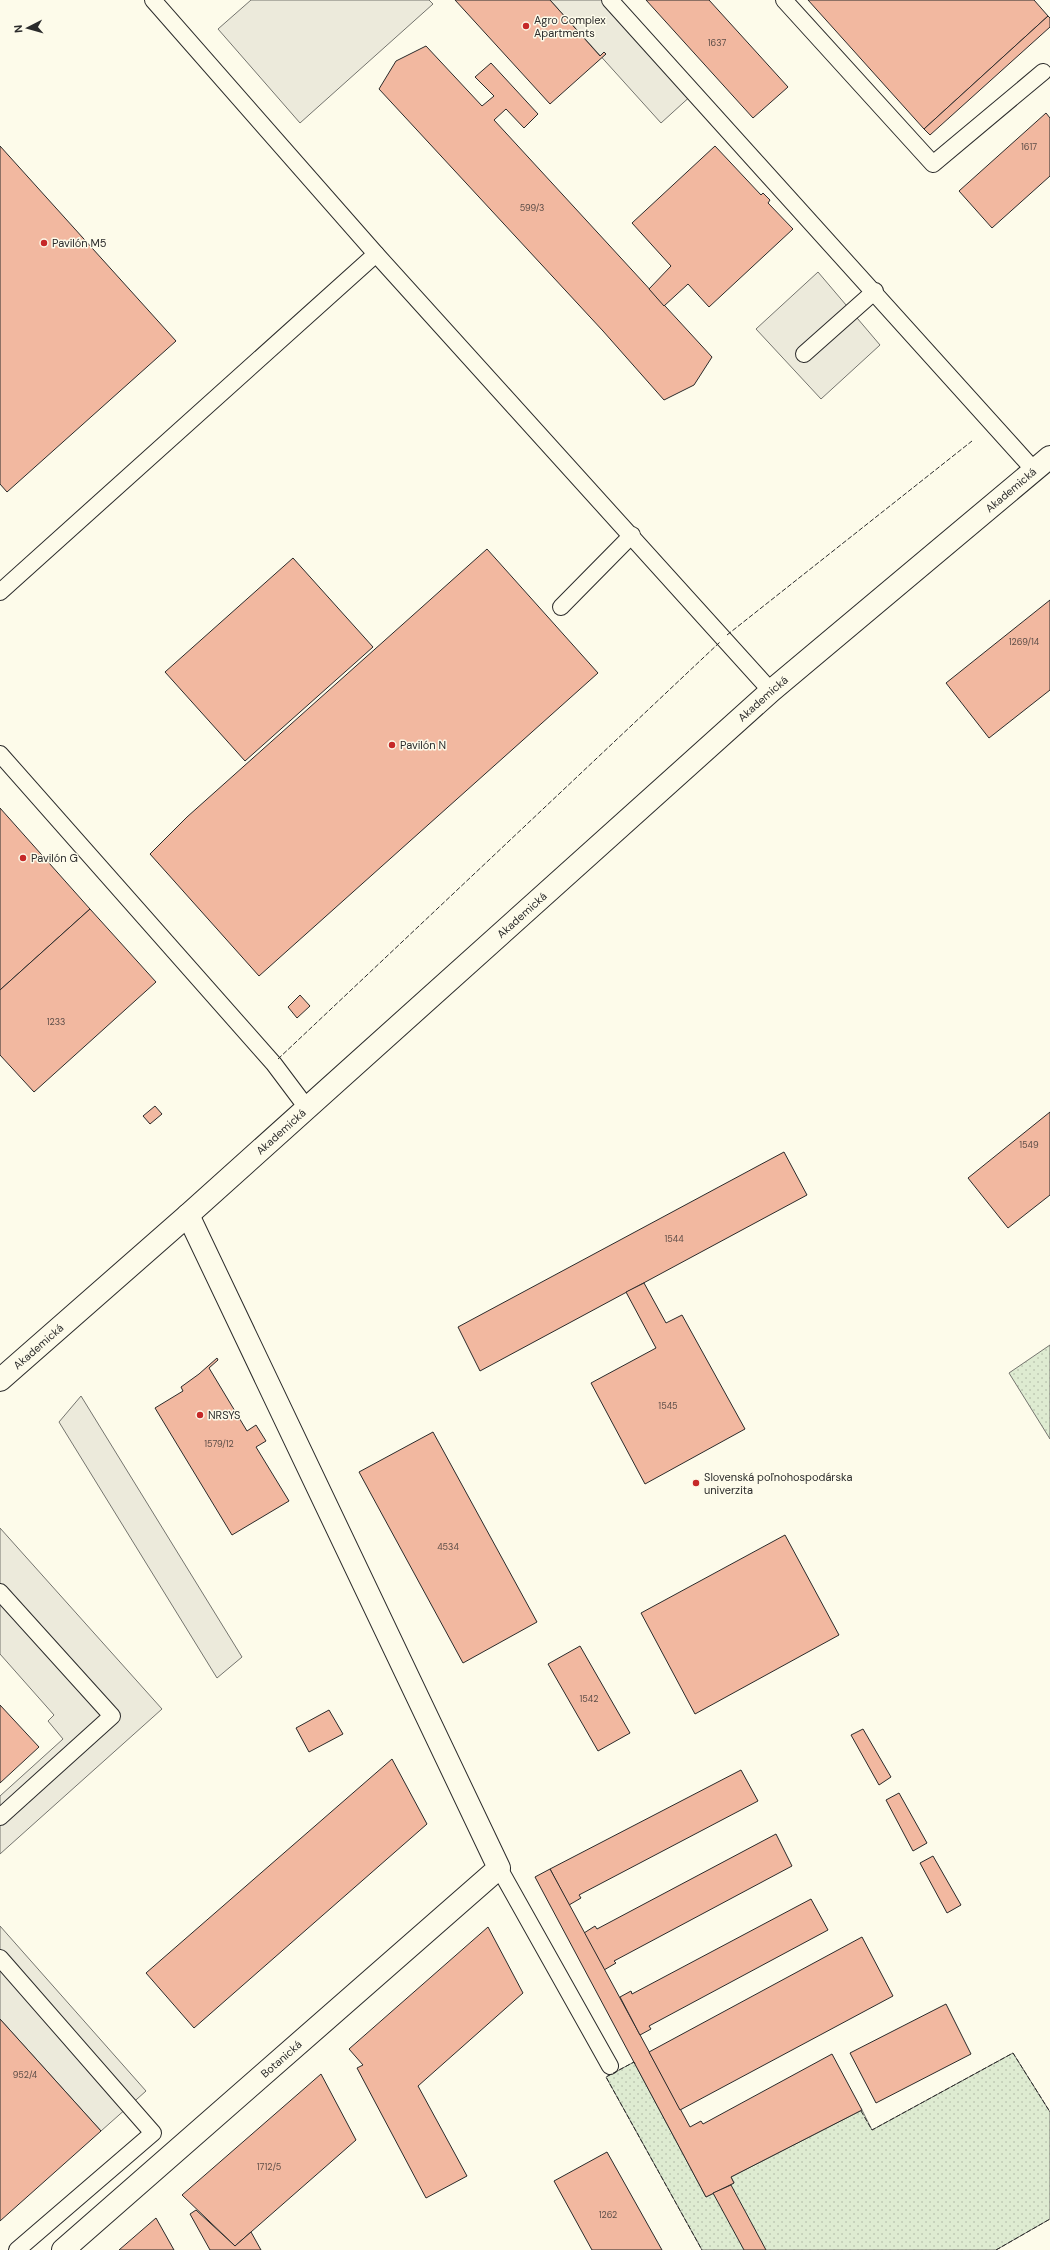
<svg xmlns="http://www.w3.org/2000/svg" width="1050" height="2250" viewBox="0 0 1050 2250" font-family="'DM Sans',sans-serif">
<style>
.garden{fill:url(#garden-dots);stroke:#74746e}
.parking{fill:#eceadb;stroke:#74746e}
.building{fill:#f2b8a0;stroke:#2b2b2b}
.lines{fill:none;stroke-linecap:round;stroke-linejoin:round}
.service-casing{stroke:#2b2b2b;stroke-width:18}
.minor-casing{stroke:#2b2b2b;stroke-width:24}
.service{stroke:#fdfbea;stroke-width:16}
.minor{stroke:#fdfbea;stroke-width:22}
.fence{stroke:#2b2b2b;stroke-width:1;stroke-dasharray:5 2;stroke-linecap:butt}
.poi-dot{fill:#c62828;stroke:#fdfbea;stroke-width:1.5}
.labels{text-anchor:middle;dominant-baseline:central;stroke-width:3;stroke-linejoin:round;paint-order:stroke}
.number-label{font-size:9px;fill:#5d4e48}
.poi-label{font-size:11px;fill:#2b2b2b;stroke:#fdfbea;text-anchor:start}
.street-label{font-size:11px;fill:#2b2b2b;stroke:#fdfbea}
</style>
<defs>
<pattern id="garden-dots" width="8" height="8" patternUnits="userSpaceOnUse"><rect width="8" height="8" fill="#deebd1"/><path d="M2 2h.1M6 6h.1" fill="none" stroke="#bfcab4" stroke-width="1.8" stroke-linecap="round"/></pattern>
</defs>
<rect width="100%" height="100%" fill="#fdfbea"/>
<!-- garden -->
<g class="garden">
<polygon points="1050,1345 1050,1439 1009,1373"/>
<polygon points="1013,2053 1050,2112 1050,2219 996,2250 702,2250 606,2077 634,2062 706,2197 734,2183 731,2177 862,2110 872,2130"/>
</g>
<!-- parking -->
<g class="parking">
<polygon points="251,0 429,0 433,4 300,123 218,29"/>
<polygon points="550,0 611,0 694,93 661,123"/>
<polygon points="818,272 880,345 821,399 756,329"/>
<polygon points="81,1396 242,1657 217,1678 59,1422"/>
<polygon points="0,1528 162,1709 0,1854 0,1796 63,1739 48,1721 54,1715 0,1654"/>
<polygon points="0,1926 146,2091 101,2131 0,2019"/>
</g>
<!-- building -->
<g class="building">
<polygon points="455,0 550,0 600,56 604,52 606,54 550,104"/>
<polygon points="646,0 709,0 788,87 753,118"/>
<polygon points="808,0 1034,0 1048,16 924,129"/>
<polygon points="1048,16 1050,18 1050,27 930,135 924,129"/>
<polygon points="426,46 482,106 494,96 475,77 491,63 538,114 524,128 506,109 494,120 712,357 694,385 664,400 603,331 379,89 396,61"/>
<polygon points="1046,113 1050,118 1050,176 992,228 959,191"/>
<polygon points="0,146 176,341 7,492 0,484"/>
<polygon points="715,146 761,195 763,193 770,200 768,203 793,229 709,307 688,284 664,306 649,289 671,266 632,223"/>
<polygon points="487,549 598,673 259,976 150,854 187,817"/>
<polygon points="293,558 373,647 245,761 165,672"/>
<polygon points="1050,600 1050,690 989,738 946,683"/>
<polygon points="0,808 90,909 0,990"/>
<polygon points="90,909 156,982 34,1092 0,1055 0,990"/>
<polygon points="300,995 310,1006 297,1018 288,1007"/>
<polygon points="155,1106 162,1114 150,1124 143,1116"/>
<polygon points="1050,1112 1050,1195 1008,1228 968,1178"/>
<polygon points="784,1152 807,1195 480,1371 458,1327"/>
<polygon points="644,1283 666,1323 682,1315 745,1429 645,1484 591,1383 656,1348 626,1292"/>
<polygon points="217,1358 218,1360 209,1368 247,1431 256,1425 266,1441 256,1447 289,1501 232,1535 155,1408 183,1391 181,1387 199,1374"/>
<polygon points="433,1432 537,1622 463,1663 359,1472"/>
<polygon points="785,1535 839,1635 695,1714 641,1613"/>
<polygon points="580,1646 630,1733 598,1751 548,1664"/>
<polygon points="0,1705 39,1747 0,1783"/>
<polygon points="329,1710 343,1734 309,1752 296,1728"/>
<polygon points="863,1729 891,1777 879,1785 851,1735"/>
<polygon points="392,1759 427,1824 194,2028 146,1973"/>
<polygon points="741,1770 758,1801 579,1895 581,1898 569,1905 550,1869"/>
<polygon points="899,1793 927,1843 913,1851 886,1800"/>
<polygon points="776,1834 792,1866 614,1961 616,1963 604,1970 584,1933 595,1926 597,1929"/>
<polygon points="933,1856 961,1905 947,1913 920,1863"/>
<polygon points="550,1869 690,2127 701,2121 703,2124 832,2054 862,2110 731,2177 734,2183 706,2197 535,1877"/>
<polygon points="811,1899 828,1930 649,2026 651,2029 640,2035 620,1997 631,1991 632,1994"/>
<polygon points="488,1927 523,1993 418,2086 467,2176 426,2198 357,2068 363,2065 349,2049"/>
<polygon points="862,1937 893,1996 680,2110 649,2052"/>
<polygon points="946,2004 971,2054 876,2103 850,2053"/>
<polygon points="0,2019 101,2131 0,2221"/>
<polygon points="321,2074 356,2140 235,2246 182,2195"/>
<polygon points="607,2152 662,2250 592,2250 554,2181"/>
<polygon points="731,2185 766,2250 744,2250 713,2193"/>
<polygon points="196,2210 235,2246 251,2232 261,2250 210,2250 190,2214"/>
<polygon points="156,2218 174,2250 119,2250"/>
</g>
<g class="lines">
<!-- service casing -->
<g class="service-casing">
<g id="service">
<polyline points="153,0 376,254 771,691"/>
<polyline points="610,0 1034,470"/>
<polyline points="784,0 933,164 1043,72"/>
<polyline points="804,354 875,291"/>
<polyline points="0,592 376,254"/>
<polyline points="561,607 632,535"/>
<polyline points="0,754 274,1064 307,1108"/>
<polyline points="0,1592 112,1716 0,1817"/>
<polyline points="499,1868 610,2066"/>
<polyline points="0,1958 153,2133 17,2250"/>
</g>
</g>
<!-- minor casing -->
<g class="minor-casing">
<g id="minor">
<path id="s1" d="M0 1380 188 1215 771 691 1050 457"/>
<path id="s2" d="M63 2250 499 1868 188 1215"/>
</g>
</g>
<!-- service -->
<use href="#service" class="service"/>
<!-- minor -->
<use href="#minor" class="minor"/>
<!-- fence -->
<g class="fence">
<polyline points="727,635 972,441"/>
<polyline points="278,1059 720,642"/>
<polyline points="635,2064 634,2062 606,2077 702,2250"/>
<polyline points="861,2111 872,2130 1013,2053 1050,2112"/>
<polyline points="996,2250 1050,2219"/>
</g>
</g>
<!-- markers -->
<g class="poi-dot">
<circle cx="526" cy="26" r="4"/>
<circle cx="44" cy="243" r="4"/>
<circle cx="392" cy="745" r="4"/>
<circle cx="23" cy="858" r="4"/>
<circle cx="200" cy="1415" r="4"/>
<circle cx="696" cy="1483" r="4"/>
</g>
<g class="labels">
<!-- number labels -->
<g class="number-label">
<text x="717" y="43">1637</text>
<text x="1029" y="147">1617</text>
<text x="532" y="208">599/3</text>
<text x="1024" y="642">1269/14</text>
<text x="56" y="1022">1233</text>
<text x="1029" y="1145">1549</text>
<text x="674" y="1239">1544</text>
<text x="668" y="1406">1545</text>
<text x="219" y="1444">1579/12</text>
<text x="448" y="1547">4534</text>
<text x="589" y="1699">1542</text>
<text x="25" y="2075">952/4</text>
<text x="269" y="2167">1712/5</text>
<text x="608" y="2215">1262</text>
</g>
<!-- poi labels -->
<g class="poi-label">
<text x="534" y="20">Agro Complex<tspan x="534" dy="13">Apartments</tspan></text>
<text x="52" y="243">Pavilón M5</text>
<text x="400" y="745">Pavilón N</text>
<text x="31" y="858">Pavilón G</text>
<text x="208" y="1415">NRSYS</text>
<text x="704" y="1477">Slovenská poľnohospodárska<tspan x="704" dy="13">univerzita</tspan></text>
</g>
<!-- street labels -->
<g class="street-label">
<text stroke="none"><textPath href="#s1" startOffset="1347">Akademická</textPath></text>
<text stroke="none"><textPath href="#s1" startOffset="1023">Akademická</textPath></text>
<text stroke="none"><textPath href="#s1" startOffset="699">Akademická</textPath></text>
<text stroke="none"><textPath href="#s1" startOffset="375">Akademická</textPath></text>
<text stroke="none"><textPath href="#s1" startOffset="51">Akademická</textPath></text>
<text stroke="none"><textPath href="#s2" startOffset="290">Botanická</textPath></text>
</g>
</g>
<!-- north arrow -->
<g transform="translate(28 28) rotate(264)" stroke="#fdfbea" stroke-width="3" paint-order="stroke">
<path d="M0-3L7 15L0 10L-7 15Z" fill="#2b2b2b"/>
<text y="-6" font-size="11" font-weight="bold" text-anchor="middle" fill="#2b2b2b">N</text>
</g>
</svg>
